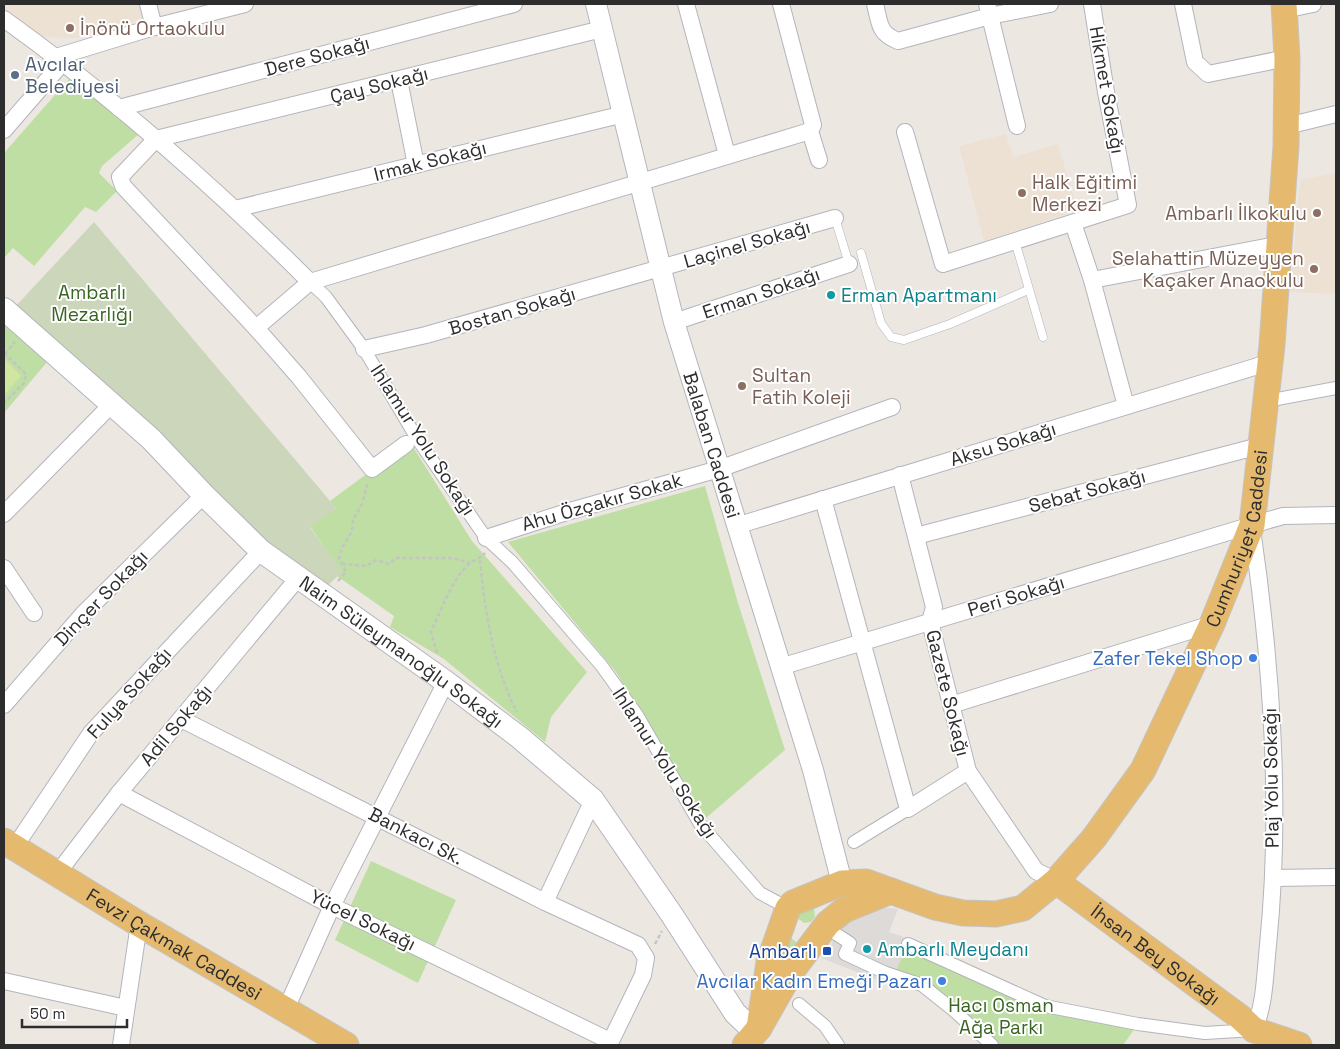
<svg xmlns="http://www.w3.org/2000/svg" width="1340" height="1049" viewBox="0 0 1340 1049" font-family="'Space Grotesk',sans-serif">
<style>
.education{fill:#ede1d3}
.green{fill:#bfdea3}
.cemetery{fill:#cbd6ba}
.pitch{fill:#d0e5a0}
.plaza{fill:#dedad8}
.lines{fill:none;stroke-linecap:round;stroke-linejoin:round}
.service-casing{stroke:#b2b5bc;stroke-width:9}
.pedestrian-casing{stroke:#b2b5bc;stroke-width:14}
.minor-casing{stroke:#b2b5bc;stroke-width:18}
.tertiary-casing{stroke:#b2b5bc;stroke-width:22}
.secondary-casing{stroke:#b2b5bc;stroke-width:24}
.primary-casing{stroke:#c4c4c4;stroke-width:27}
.path{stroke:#c4c4c4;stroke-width:2.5;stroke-dasharray:4 2.5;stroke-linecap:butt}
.service{stroke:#fff;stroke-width:8}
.pedestrian{stroke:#fff;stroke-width:12}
.minor{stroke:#fff;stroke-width:16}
.tertiary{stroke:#fff;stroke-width:20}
.secondary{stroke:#fff;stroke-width:22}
.primary{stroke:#e5ba6f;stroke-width:25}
.education-dot{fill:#8d6e63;stroke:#fff;stroke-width:2}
.service-dot{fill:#5c6f8a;stroke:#fff;stroke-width:2}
.culture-dot{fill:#0f9aa8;stroke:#fff;stroke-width:2}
.shop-dot{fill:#3f7fe0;stroke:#fff;stroke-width:2}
.transit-dot{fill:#1a4fb4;stroke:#fff;stroke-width:2}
.labels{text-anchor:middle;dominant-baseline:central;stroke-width:4;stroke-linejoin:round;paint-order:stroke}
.education-label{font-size:19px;fill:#785e54;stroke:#fff;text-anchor:start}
.street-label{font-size:19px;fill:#2d2d2d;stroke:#fff}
.service-label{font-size:19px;fill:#4e5e75;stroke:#fff;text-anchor:start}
.park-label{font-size:19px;fill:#396622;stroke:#fff}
.culture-label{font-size:19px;fill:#0d838f;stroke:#fff;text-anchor:start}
.shop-label{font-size:19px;fill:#366cbe;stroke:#fff;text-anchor:end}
.transit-label{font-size:19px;fill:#164399;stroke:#fff;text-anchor:end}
</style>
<rect width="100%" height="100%" fill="#ede7e1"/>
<!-- education -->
<g class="education">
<polygon points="4,4 141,4 144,19 77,38 42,37 4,12"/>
<polygon points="1006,134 1013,157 1058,144 1076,204 1069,213 984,241 959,146"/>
<polygon points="1336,173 1336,294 1290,292 1300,180"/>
</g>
<!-- green -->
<g class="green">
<polygon points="69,79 139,134 102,166 99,173 117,191 96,212 85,207 34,266 13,248 4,258 4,153"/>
<polygon points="4,322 47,362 4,413"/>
<polygon points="410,442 472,541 587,672 551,717 545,742 444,659 390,627 394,616 337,576 341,572 310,526 336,508 330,501"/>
<polygon points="705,486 738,603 785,750 706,818 616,672 508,542"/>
<polygon points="371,861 456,900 418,983 335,940"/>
<polygon points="814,907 815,917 811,922 804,923 796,917 796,910"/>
<polygon points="788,936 799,944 783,964 780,963"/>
<polygon points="908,944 1045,1006 1138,1024 1123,1045 992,1045 952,1009 893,976"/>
</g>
<!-- cemetery -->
<polygon class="cemetery" points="94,222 336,508 310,527 342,572 324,589 267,543 15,307"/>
<!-- pitch -->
<polygon class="pitch" points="5,359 21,376 6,393 4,392"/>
<!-- plaza -->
<polygon class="plaza" points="879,907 898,909 889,932 910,939 890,985 821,958 847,921"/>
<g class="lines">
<!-- service casing -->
<g class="service-casing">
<g id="service">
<polyline points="835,218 849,264"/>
<polyline points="1015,241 1043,337"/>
<polyline points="861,253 881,323 891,337 904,340 950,324 1028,290"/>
</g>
</g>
<!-- pedestrian casing -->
<g class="pedestrian-casing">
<g id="pedestrian">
<polyline points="310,282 326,297 364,349 416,437 486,538 512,562 601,665 637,715 700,824 760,893 788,908"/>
<polyline points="1267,401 1336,388"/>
<polyline points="854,842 908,809"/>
<polyline points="836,934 850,943 845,954 886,973 922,985 952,1009 992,1045"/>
<polyline points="908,944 1045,1006 1138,1024 1205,1033 1254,1030"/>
<polyline points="799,1004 825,1026 838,1045"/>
</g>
</g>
<!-- minor casing -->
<g class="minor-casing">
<g id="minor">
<polyline points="148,4 154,27"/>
<polyline points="686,4 727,155"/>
<polyline points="781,4 813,125 810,131"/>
<path d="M875 4C880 23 878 33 898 41L990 16 1050 4"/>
<polyline points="987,4 1017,126"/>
<polyline points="1183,4 1195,62 1208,74 1287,58"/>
<polyline points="1284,10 1313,4"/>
<path d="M4 19C114 98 215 187 310 282"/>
<polyline points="56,57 154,27 245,4"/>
<polyline points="399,80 416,165"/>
<polyline points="119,108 514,4"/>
<polyline points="1287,126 1336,114"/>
<polyline points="4,130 63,62"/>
<polyline points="810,131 819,160"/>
<polyline points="905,132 943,264 1128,205 1106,92 1092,4"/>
<polyline points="235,209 624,114"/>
<polyline points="1073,223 1092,280 1126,406"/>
<polyline points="1092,280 1277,245"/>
<polyline points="674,322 849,264"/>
<polyline points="256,328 310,282 810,131"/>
<polyline points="364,349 426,335 835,218"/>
<polyline points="406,444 372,469 299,377 256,328 123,186 120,177 156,139 602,29"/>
<polyline points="900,475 934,607 930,622 968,771 1036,871 1056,881"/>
<polyline points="823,499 908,809 968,771"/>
<polyline points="4,514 112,404"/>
<polyline points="736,526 1271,362"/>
<path d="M1252 529C1272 666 1282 807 1268 945 1265 974 1265 1004 1254 1030"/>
<polyline points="916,536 1259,446"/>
<polyline points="486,538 570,511 719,469 892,407"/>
<polyline points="4,568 34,613"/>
<polyline points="780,667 1252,525 1283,516 1336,515"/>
<polyline points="4,705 84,613 204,495"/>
<polyline points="951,705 1212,624"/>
<polyline points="181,719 545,902 638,945 646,958 643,975 609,1045"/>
<polyline points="119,793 332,906 610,1041"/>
<polyline points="14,848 91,733 261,551"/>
<polyline points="57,874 119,793 298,578"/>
<polyline points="1273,878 1336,877"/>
<polyline points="545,902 593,800"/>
<polyline points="4,981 126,1008"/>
<polyline points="286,1009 332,906 446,682"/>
<polyline points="121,1045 139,924"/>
</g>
</g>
<!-- tertiary casing -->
<g class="tertiary-casing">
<g id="tertiary">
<path id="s1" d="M596 4 674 322 813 770 842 883"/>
</g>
</g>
<!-- secondary casing -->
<g class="secondary-casing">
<g id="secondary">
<path id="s2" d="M4 309 151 439 204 495 261 551 446 682 519 737 593 800 672 915 735 1013 756 1033"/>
</g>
</g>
<!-- primary casing -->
<g class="primary-casing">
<g id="primary">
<path id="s3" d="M4 841 139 924 346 1045"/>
<path id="s4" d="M1056 881 1240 1017 1254 1030 1299 1045"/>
<path id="s5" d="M759 1028 769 962 788 908 793 903 842 883 866 882 935 907 963 913 996 914 1023 908 1056 881 1094 838 1143 770 1212 624 1252 525 1272 345 1286 146 1287 58 1284 4"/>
<polyline points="745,1045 759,1028 791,972 828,923 844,910 891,891"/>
</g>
</g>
<!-- path -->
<g class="path">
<polyline points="4,353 26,374 24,383 4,403"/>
<polyline points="5,354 15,342"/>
<path d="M480 560C485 611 493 666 517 712"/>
<polyline points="342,564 366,566 376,560 389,564 396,558 453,558 470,563"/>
<polyline points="338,581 346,572 339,558 342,548 352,531 353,520 362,504 368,482"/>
<path d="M437 653 431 632C440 612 453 578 469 564 475 559 480 559 485 553"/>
<polyline points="655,944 662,931"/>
</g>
<!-- service -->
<use href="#service" class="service"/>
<!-- pedestrian -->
<use href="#pedestrian" class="pedestrian"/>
<!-- minor -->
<use href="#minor" class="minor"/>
<!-- tertiary -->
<use href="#tertiary" class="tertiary"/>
<!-- secondary -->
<use href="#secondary" class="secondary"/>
<!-- primary -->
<use href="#primary" class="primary"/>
</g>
<!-- markers -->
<g class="education-dot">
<circle cx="70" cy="28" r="5"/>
<circle cx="1022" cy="193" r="5"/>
<circle cx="1317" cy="213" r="5"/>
<circle cx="1314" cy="269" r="5"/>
<circle cx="742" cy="386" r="5"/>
</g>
<circle class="service-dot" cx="15" cy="75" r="5"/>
<g class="culture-dot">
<circle cx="831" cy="295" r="5"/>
<circle cx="867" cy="949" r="5"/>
</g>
<g class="shop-dot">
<circle cx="1253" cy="658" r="5"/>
<circle cx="942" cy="981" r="5"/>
</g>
<rect class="transit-dot" x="822" y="946" width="10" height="10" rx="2.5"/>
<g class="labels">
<!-- education labels -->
<g class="education-label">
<text x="80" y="28">İnönü Ortaokulu</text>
<text x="1032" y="182">Halk Eğitimi<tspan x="1032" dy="22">Merkezi</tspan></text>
<text x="1307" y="213" text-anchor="end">Ambarlı İlkokulu</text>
<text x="1304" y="258" text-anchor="end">Selahattin Müzeyyen<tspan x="1304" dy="22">Kaçaker Anaokulu</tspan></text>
<text x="752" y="375">Sultan<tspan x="752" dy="22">Fatih Koleji</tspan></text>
</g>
<!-- street labels -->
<g class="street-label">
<text transform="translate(317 56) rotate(-15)">Dere Sokağı</text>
<text transform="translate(379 85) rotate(-14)">Çay Sokağı</text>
<text transform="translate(1107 90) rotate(80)">Hikmet Sokağı</text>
<text transform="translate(430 161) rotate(-14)">Irmak Sokağı</text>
<text transform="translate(747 244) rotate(-16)">Laçinel Sokağı</text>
<text transform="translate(761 293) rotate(-19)">Erman Sokağı</text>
<text transform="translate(512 311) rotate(-16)">Bostan Sokağı</text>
<text transform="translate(423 440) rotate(57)">Ihlamur Yolu Sokağı</text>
<text transform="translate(1003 444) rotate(-17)">Aksu Sokağı</text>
<text stroke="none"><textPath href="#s1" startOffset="456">Balaban Caddesi</textPath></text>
<text transform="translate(1087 491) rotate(-15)">Sebat Sokağı</text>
<text transform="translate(602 502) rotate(-16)">Ahu Özçakır Sokak</text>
<text stroke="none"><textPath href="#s5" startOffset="806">Cumhuriyet Caddesi</textPath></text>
<text transform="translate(1016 596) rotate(-17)">Peri Sokağı</text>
<text transform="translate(101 598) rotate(-46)">Dinçer Sokağı</text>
<text stroke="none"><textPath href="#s2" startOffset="526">Naim Süleymanoğlu Sokağı</textPath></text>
<text transform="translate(129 693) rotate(-48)">Fulya Sokağı</text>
<text transform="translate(948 693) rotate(76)">Gazete Sokağı</text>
<text transform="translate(176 725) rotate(-50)">Adil Sokağı</text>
<text transform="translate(665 763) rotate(57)">Ihlamur Yolu Sokağı</text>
<text transform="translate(1271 778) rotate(-91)">Plaj Yolu Sokağı</text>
<text transform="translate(416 836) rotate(27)">Bankacı Sk.</text>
<text transform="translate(363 920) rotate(26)">Yücel Sokağı</text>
<text stroke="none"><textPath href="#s3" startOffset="199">Fevzi Çakmak Caddesi</textPath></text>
<text stroke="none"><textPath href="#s4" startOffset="124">İhsan Bey Sokağı</textPath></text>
</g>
<!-- service labels -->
<g class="service-label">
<text x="25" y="64">Avcılar<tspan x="25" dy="22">Belediyesi</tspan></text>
</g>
<!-- park labels -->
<g class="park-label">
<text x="92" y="292">Ambarlı<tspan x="92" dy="22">Mezarlığı</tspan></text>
<text x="1001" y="1005">Hacı Osman<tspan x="1001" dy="22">Ağa Parkı</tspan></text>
</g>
<!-- culture labels -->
<g class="culture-label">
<text x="841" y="295">Erman Apartmanı</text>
<text x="877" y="949">Ambarlı Meydanı</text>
</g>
<!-- shop labels -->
<g class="shop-label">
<text x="1243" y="658">Zafer Tekel Shop</text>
<text x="932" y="981">Avcılar Kadın Emeği Pazarı</text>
</g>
<!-- transit labels -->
<g class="transit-label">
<text x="817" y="951">Ambarlı</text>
</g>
</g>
<!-- border -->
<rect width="1340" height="1049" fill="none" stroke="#2d2d2d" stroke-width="10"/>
<!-- scale -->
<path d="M22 1019v8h105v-8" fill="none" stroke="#2d2d2d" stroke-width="2.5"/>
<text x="30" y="1019" font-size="15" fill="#2d2d2d" stroke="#ffffff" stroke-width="4" paint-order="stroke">50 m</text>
</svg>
